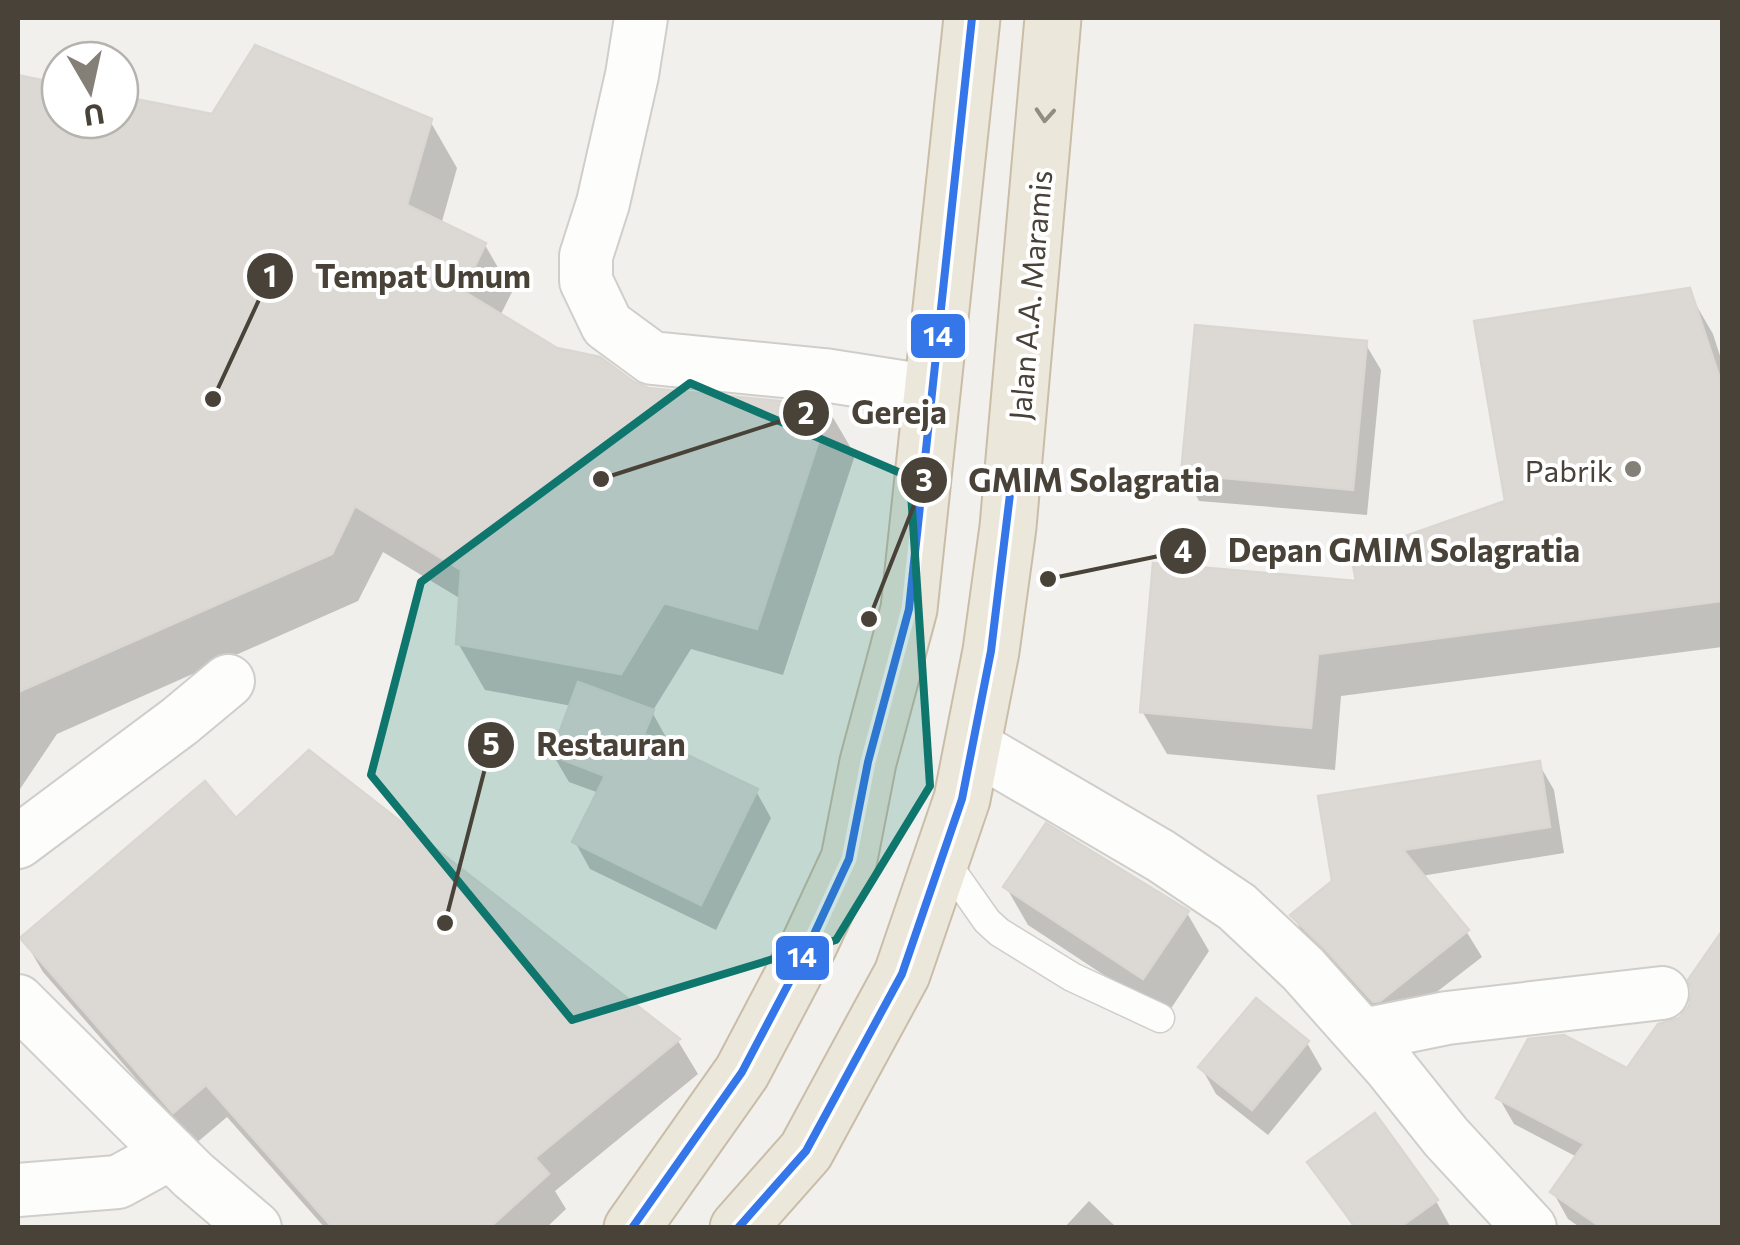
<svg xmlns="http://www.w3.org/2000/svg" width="1740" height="1245" viewBox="0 0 1740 1245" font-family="Commissioner,sans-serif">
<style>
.shadow{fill:#0003}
.building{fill:#dcd9d5;stroke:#dad7d2;stroke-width:2.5}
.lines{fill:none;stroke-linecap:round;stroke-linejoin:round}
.lane-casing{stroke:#d0ceca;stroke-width:31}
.street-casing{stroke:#d0ceca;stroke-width:56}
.highway-casing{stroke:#c9bda8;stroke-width:59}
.lane{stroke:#fdfdfc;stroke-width:28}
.street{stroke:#fdfdfc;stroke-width:52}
.highway{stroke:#ece7db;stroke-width:55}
.bus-1-casing{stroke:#fff;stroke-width:15}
.bus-1{stroke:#3577e9;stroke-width:8}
.oneway{stroke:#928c81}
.marked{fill:#0f766e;fill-opacity:0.2;stroke:#0f766e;stroke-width:8;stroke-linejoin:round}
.poi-dot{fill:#847f77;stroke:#fff;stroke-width:4}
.labels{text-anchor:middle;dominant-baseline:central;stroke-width:8;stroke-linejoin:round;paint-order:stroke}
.street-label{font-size:30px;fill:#484238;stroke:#fff}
.poi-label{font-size:30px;fill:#484238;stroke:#fff;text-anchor:end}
.leader{fill:none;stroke:#484238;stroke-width:4}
.callout-dot{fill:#484238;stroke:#fff;stroke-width:4}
.mark-label{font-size:30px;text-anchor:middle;font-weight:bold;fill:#fff}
.callout-label{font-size:32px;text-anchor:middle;font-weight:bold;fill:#484238;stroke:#fff;stroke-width:8;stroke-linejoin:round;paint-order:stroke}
.line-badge{stroke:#fff;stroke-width:4}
.badge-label{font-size:28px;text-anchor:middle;font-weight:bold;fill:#fff}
</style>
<rect width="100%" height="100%" fill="#f2f0ec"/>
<!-- shadow -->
<g class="shadow">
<polygon points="18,78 60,86 60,120 120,120 120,98 214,117 430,121 457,168 441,225 485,245 512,292 500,316 556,351 647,390 828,409 855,455 783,675 691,649 652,712 667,739 664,746 756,791 771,818 716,930 590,869 575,842 599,793 569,782 553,755 572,706 485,690 458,643 461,599 383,552 358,601 57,734 18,792"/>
<polygon points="1688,291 1713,334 1722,362 1722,647 1341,696 1335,770 1167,754 1142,711 1508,503"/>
<polygon points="1365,343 1381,370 1367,515 1199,501 1184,474"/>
<polygon points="309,753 678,1041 698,1074 555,1191 566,1209 546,1228 325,1228 227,1117 194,1145 43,972 23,938 236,821"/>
<polygon points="1539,764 1554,790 1564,853 1421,876 1466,931 1482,957 1390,1028 1308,942 1293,916"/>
<polygon points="1006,887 1187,913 1209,951 1166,1016 1028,925"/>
<polygon points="1715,947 1722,952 1722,1228 1581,1228 1568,1219 1553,1192 1577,1157 1514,1124 1499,1098 1628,1071 1691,1007"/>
<polygon points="1307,1043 1322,1069 1268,1135 1216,1094 1201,1067"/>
<polygon points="1311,1163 1436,1201 1451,1228 1354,1228"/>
<polygon points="1089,1201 1117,1228 1064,1228"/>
</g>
<!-- building -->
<g class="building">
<polygon points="255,45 432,119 407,205 486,243 463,291 557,348 600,357 634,382 648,388 830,406 757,629 664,603 621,674 456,644 461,570 355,506 332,554 18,692 18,75 60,84 60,120 120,120 120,96 212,114"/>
<polygon points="1690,288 1722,385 1722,601 1318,654 1311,728 1140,712 1153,563 1356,581 1351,555 1505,501 1474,321"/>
<polygon points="1195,325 1367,341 1353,490 1181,474"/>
<polygon points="578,682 654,710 644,734 758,789 701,905 572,842 605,776 551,755"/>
<polygon points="309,750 680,1039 535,1158 549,1174 489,1228 333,1228 206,1085 173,1113 20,938 205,781 236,818"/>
<polygon points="1540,761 1550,827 1403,850 1469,930 1380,1001 1373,1002 1325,949 1290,915 1332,881 1318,796"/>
<polygon points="1046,823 1189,911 1143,979 1003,887"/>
<polygon points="1722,931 1722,1228 1602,1228 1550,1192 1584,1144 1496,1098 1528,1039 1564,1035 1627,1068 1658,1024 1679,1018 1689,1006 1692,991 1688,980"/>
<polygon points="1256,998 1309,1041 1252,1110 1198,1067"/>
<polygon points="1375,1113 1438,1200 1399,1228 1356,1228 1307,1162"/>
</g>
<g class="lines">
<!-- lane casing -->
<g class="lane-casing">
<polyline id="lane" points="942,857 987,921 999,932 1072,977 1160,1018"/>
</g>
<!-- street casing -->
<g class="street-casing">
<g id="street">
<polyline points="641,18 632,75 603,203 586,256 586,281 607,325 652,358 824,375 933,392"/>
<polyline points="973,746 1161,856 1237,907 1303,969 1390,1067 1446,1137 1530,1228"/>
<polyline points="18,842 180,721 228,681"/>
<polyline points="18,1001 193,1175 255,1228"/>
<polyline points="1363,1035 1447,1018 1662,993"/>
<polyline points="18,1190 118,1182 171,1153"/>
</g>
</g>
<!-- highway casing -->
<g class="highway-casing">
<g id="highway">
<polyline points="632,1228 742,1072 809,945 849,859 868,762 909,609 972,18"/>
<polyline points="738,1228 806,1151 902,974 962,799 991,651 1008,527 1053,18"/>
</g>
</g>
<!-- lane -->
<use href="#lane" class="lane"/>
<!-- street -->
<use href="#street" class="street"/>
<!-- highway -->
<use href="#highway" class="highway"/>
<!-- bus-1 casing -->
<g class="bus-1-casing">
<g id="bus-1">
<polyline points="632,1228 742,1072 809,945 849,859 868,762 909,609 972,18"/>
<polyline points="738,1228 806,1151 902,974 962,799 991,651 1011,486"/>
</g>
</g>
<!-- bus-1 -->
<use href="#bus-1" class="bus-1"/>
</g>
<!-- one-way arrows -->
<defs><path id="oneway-chevron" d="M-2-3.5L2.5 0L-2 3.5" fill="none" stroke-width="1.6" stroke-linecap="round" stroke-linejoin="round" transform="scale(2.5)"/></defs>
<use class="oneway" href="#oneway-chevron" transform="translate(1045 115) rotate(94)"/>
<!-- marked area -->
<path class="marked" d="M690 383 910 477 930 786 836 940 572 1020 371 775 421 582Z"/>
<!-- markers -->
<circle class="poi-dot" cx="1633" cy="469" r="10"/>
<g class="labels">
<!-- street labels -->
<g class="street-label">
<text transform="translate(1029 295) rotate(-85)">Jalan A.A. Maramis</text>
</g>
<!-- poi labels -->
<g class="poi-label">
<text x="1613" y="469">Pabrik</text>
</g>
</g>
<!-- callouts -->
<path class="leader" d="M213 399L270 276M601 479L806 413M869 619L924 480M1048 579L1183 551M445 923L491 745"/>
<g class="callout-dot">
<circle cx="213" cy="399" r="10"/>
<circle cx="601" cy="479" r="10"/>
<circle cx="869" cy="619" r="10"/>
<circle cx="1048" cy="579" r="10"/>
<circle cx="445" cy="923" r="10"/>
<circle cx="270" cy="276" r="25"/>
<circle cx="806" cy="413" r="25"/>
<circle cx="924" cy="480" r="25"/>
<circle cx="1183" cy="551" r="25"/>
<circle cx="491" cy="745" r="25"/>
</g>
<g class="mark-label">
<text x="270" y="287">1</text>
<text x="806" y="424">2</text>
<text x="924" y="491">3</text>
<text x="1183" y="562">4</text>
<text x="491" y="755">5</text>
</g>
<g class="callout-label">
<text x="423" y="288">Tempat Umum</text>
<text x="899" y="424">Gereja</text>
<text x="1094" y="492">GMIM Solagratia</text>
<text x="1404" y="562">Depan GMIM Solagratia</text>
<text x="611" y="756">Restauran</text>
</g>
<g class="line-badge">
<rect x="909" y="312" width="58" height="48" rx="10" fill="#3577e9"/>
<rect x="774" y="934" width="57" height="48" rx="10" fill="#3577e9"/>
</g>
<g class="badge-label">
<text x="938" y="346">14</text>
<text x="802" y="967">14</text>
</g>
<!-- border -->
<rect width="1740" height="1245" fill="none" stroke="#484238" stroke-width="40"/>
<!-- north arrow -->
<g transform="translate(90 90) rotate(171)"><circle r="48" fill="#ffffff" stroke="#b6b3af" stroke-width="2.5"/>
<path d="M0-8L18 38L0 25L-18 38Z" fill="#847f77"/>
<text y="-15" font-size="28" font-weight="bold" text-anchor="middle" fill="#484238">U</text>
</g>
</svg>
